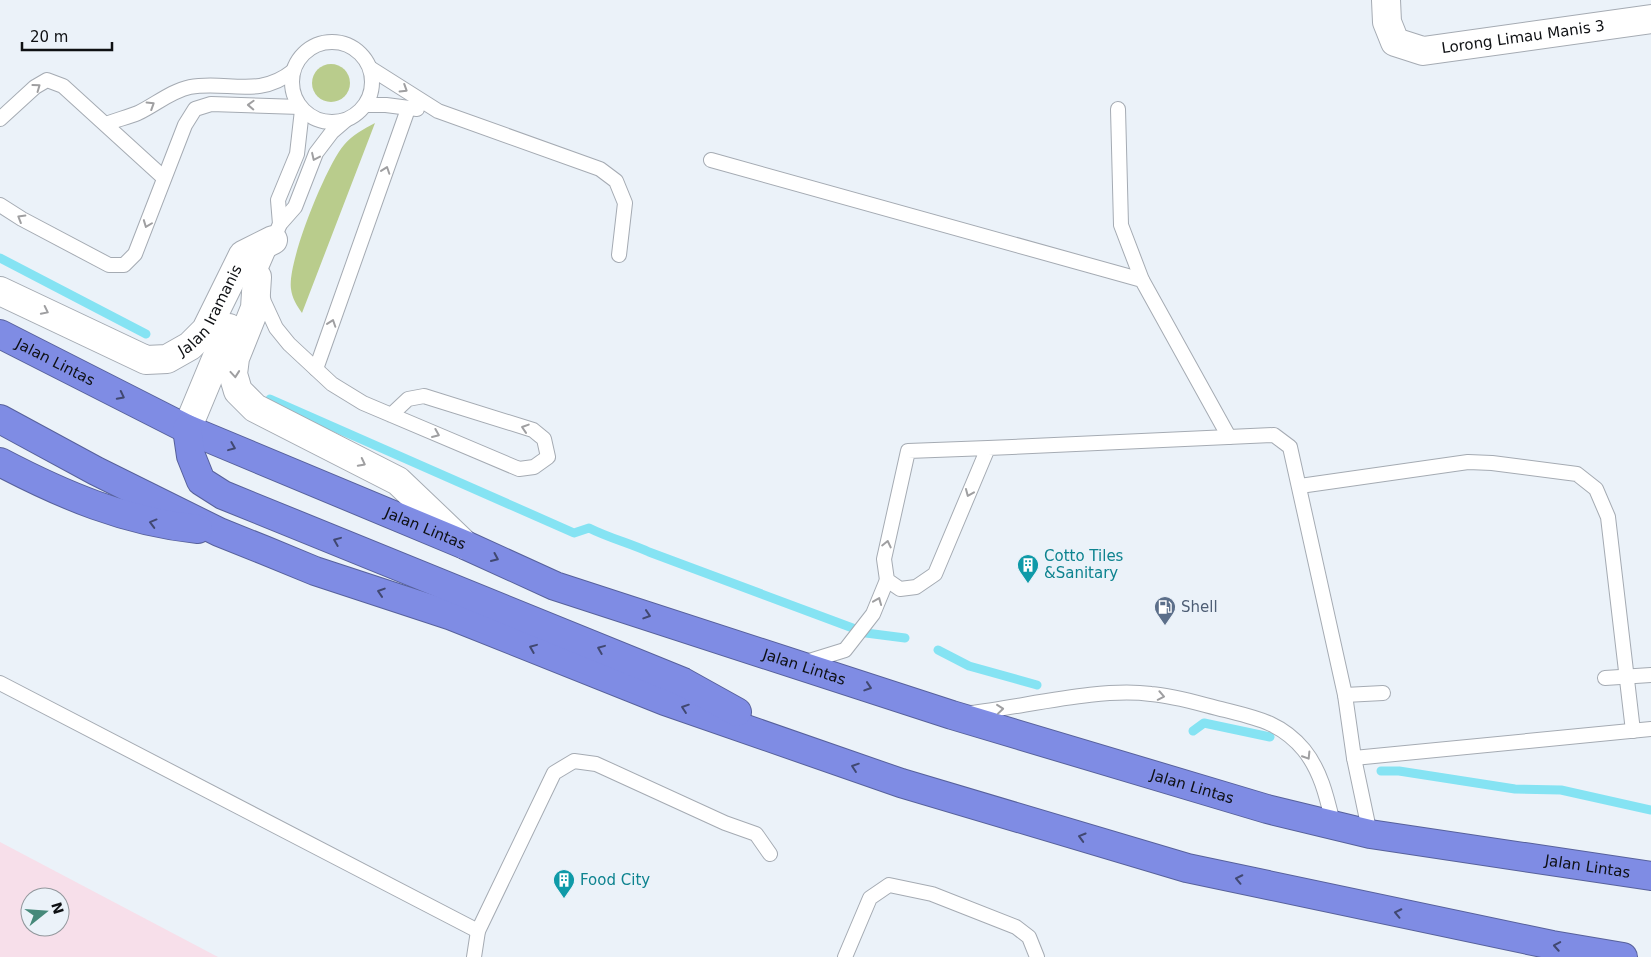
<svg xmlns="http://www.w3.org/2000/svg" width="1651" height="957" viewBox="0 0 1651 957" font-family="'DejaVu Sans',sans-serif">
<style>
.industrial{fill:#f7dfea;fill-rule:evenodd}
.green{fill:#b9cc8c}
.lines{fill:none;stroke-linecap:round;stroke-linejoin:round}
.stream{stroke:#85e3f3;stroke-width:9}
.lane-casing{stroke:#a5abb3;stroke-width:16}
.street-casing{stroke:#a5abb3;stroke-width:30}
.highway-casing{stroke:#57619b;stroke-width:30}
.lane{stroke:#fff;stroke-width:14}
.street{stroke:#fff;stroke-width:28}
.highway{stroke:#7f8ce4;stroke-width:28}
.oneway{stroke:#9f9fa1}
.oneway2{stroke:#414871}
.labels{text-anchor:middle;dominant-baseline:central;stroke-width:4.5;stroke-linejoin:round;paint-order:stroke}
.street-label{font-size:15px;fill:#0e1013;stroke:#ebf2f9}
.culture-label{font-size:15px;fill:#0d838f;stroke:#ebf2f9;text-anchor:start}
.service-label{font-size:15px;fill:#4e5e75;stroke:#ebf2f9;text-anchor:start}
</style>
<rect width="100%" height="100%" fill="#ebf2f9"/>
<!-- industrial -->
<path class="industrial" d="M0 842 218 957H0ZM30 897H60V927H30Z"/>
<!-- green -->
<g class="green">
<circle cx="331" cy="83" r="19"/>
<path d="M375 123 302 313C297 306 292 298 291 289 287 262 326 166 344 145 352 135 364 129 375 123Z"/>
</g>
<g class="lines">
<!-- stream -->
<g class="stream">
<polyline points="0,258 146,334"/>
<path d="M270 399 574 533 589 528C609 538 629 543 649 552L866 633 905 638"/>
<polyline points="938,650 969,666 1037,685"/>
<polyline points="1193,731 1204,723 1270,737"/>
<polyline points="1381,771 1399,771 1515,789 1561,790 1651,810"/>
</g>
<!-- lane casing -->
<g class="lane-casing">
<g id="lane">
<circle cx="332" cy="82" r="40"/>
<polyline points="370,68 438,111 600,169 616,181 625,203 619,255"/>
<polyline points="366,105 386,105 417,109"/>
<polyline points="1118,109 1121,225 1142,280"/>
<polyline points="0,119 35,87 47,80 63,86 164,178"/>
<polyline points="346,120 332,132 316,153 295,207 280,224 257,277 264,302 276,328 289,344 332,384 363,403 519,469 534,467 548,457 544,439 533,430 424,396 408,399 391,415"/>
<path d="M106 124C116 120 128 117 138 113 155 105 171 91 190 87 227 80 258 99 293 71"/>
<polyline points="711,160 1142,280 1229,437"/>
<polyline points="0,205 22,219 109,265 124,265 135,254 185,125 195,109 211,104 300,107"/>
<polyline points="280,224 278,200 297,154 302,110"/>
<polyline points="316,369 408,109"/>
<polyline points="988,448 935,574 916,587 900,589 887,580 884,559 908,451 988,448 1274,435 1290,447 1345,695 1354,758 1370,834"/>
<polyline points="1300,486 1468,462 1492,463 1577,474 1596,489 1608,517 1633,731"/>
<polyline points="803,663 845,650 873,614 887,580"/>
<polyline points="1605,678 1651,675"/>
<polyline points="0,683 478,931"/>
<polyline points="1345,695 1383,693"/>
<path d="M970 713C1024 707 1098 687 1151 694 1176 696 1200 704 1225 710 1257 718 1282 723 1304 750 1321 771 1327 798 1333 823"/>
<polyline points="1354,758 1651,729"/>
<polyline points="474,957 478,931 554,773 574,761 596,764 725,823 756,834 770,854"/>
<polyline points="845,957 870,898 889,885 932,894 1016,927 1029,937 1037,957"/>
</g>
</g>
<!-- street casing -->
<g class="street-casing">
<g id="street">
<path id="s1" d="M1386 0 1387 22 1395 42 1423 51 1651 19"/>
<polyline points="257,277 255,308 235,358 233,374 238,391 255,408 398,481 465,545"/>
<path id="s2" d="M0 291 146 360 167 359 190 346 206 330 243 255 273 240"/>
<polyline points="187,429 229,328"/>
</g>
</g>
<!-- highway casing -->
<g class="highway-casing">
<g id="highway">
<path id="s3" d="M0 334 187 429 465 545 555 586 952 715 1267 809 1370 834 1651 876"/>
<polyline points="0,419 96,471 219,532 264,550 315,571 452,616 665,701 901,783 1187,868 1552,945 1623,957"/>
<polyline points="187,429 191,456 201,481 223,495 683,682 737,712"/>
<path d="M0 462C63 495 126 522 198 529"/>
</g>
</g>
<!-- lane -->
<use href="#lane" class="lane"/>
<!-- street -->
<use href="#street" class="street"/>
<!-- highway -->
<use href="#highway" class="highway"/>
</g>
<!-- one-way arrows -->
<defs><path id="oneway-chevron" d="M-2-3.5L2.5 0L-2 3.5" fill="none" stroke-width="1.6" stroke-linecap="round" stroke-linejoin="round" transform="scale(1.25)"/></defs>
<g class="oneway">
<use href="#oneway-chevron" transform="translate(37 87) rotate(-36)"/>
<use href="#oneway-chevron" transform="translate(404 89) rotate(32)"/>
<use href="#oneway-chevron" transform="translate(151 105) rotate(-32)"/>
<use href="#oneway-chevron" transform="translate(251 105) rotate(-178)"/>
<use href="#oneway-chevron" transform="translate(315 157) rotate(115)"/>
<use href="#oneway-chevron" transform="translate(386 170) rotate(-71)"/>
<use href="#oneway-chevron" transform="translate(21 218) rotate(-149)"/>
<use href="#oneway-chevron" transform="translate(147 224) rotate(111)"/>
<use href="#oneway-chevron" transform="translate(45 311) rotate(26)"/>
<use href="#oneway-chevron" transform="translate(332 323) rotate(-71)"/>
<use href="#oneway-chevron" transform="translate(235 374) rotate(85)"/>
<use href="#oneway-chevron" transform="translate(525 428) rotate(-162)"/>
<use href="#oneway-chevron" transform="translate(436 434) rotate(23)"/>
<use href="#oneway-chevron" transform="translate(362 463) rotate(27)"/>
<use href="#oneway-chevron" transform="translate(969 493) rotate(113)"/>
<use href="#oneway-chevron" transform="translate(887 544) rotate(-77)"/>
<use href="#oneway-chevron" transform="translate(878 601) rotate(-68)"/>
<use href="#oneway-chevron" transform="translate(1161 696) rotate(11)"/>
<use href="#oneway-chevron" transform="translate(1000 709) rotate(-6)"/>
<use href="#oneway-chevron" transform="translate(1307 756) rotate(58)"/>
</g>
<g class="oneway2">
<use href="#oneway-chevron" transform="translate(121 396) rotate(27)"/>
<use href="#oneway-chevron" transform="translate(232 447) rotate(22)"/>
<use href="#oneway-chevron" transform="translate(153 523) rotate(-165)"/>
<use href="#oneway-chevron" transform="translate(337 541) rotate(-158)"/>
<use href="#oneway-chevron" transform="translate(495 558) rotate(24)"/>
<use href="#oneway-chevron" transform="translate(381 592) rotate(-162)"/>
<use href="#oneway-chevron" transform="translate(647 615) rotate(18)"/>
<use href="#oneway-chevron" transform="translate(533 648) rotate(-158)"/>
<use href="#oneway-chevron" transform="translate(601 649) rotate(-158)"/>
<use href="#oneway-chevron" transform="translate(868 687) rotate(18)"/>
<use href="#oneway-chevron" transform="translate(685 708) rotate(-161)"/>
<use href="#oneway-chevron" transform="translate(855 767) rotate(-161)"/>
<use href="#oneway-chevron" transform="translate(1082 837) rotate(-164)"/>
<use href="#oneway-chevron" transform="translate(1239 879) rotate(-168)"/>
<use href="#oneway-chevron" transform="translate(1398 913) rotate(-168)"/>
<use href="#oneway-chevron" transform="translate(1557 946) rotate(-170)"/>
</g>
<!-- icons -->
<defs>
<g id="building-pin" transform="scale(1.125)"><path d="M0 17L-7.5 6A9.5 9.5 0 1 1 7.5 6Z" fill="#0f9aa8" stroke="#ebf2f9"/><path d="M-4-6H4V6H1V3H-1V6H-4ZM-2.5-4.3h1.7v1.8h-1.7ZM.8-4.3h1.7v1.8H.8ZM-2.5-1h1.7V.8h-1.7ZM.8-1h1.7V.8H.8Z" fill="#fff"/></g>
<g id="fuel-pin" transform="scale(1.125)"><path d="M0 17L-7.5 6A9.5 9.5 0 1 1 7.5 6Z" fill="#5c6f8a" stroke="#ebf2f9"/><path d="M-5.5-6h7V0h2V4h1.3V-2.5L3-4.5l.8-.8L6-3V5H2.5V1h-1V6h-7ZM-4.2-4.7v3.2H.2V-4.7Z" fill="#fff"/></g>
</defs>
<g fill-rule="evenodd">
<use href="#building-pin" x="1028" y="565"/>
<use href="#fuel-pin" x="1165" y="607"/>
<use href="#building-pin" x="564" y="880"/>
</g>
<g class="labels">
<!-- street labels -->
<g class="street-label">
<text stroke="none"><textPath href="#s1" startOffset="174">Lorong Limau Manis 3</textPath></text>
<text stroke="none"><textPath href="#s2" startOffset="250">Jalan Iramanis</textPath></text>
<text stroke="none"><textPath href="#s3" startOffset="62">Jalan Lintas</textPath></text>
<text stroke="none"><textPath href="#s3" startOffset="468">Jalan Lintas</textPath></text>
<text stroke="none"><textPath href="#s3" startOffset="872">Jalan Lintas</textPath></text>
<text stroke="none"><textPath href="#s3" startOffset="1278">Jalan Lintas</textPath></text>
<text stroke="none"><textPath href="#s3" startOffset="1682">Jalan Lintas</textPath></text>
</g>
<!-- culture labels -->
<g class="culture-label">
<text x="1044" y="556">Cotto Tiles<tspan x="1044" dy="17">&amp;Sanitary</tspan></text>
<text x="580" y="880">Food City</text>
</g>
<!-- service labels -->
<g class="service-label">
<text x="1181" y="607">Shell</text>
</g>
</g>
<!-- north arrow -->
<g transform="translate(45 912) rotate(73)"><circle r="24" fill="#ebf2f9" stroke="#93989d"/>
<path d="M0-4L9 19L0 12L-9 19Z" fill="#46897a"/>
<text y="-8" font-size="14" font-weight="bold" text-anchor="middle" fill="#0e1013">N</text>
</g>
<!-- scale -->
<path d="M22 42v8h90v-8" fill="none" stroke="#0e1013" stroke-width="2.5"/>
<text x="30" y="42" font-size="15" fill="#0e1013" stroke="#ebf2f9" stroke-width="4" paint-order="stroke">20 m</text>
</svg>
